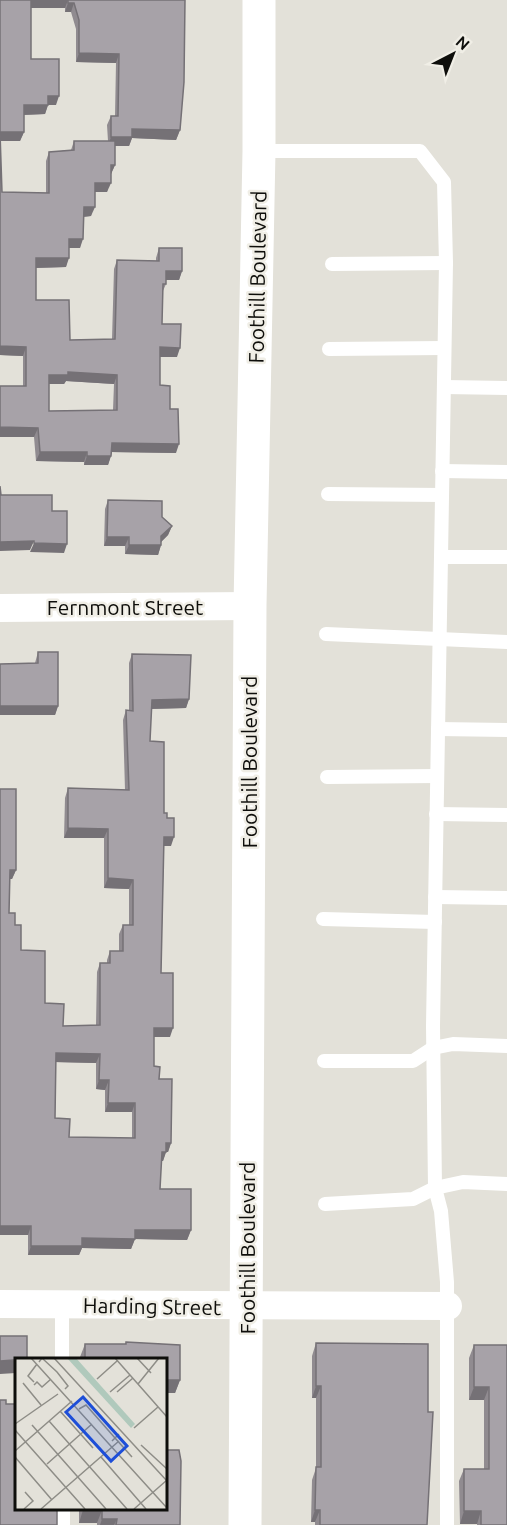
<svg xmlns="http://www.w3.org/2000/svg" width="507" height="1525" viewBox="0 0 507 1525" font-family="Ubuntu,sans-serif">
<style>
.lines{fill:none;stroke-linecap:round;stroke-linejoin:round}
.service{stroke:#fff;stroke-width:14}
.minor{stroke:#fff;stroke-width:28}
.primary{stroke:#fff;stroke-width:33}
.wall{fill:#908b90;fill-rule:evenodd}
.shaded-wall{fill:#757176}
.building{fill:#a7a2a8;stroke:#757176;stroke-width:1.5;fill-rule:evenodd}
.labels{text-anchor:middle;dominant-baseline:central;stroke-width:5;stroke-linejoin:round;paint-order:stroke}
.street-label{font-size:21px;fill:#0e0e0b;stroke:#f0eee6}
.inset-road{fill:none;stroke:#8e8d87;stroke-width:1.5}
.view{fill:#1d4ed8;fill-opacity:0.15;stroke:#1d4ed8;stroke-width:3}
.inset-edge{fill:none;stroke:#0e0e0b;stroke-width:3}
</style>
<rect width="100%" height="100%" fill="#e3e1d9"/>
<g class="lines">
<!-- service -->
<g class="service">
<polyline points="259,151 420,151 444,182 446,263 433,1026 435,1188 413,1199 325,1204"/>
<polyline points="332,264 446,263"/>
<polyline points="329,349 444,348"/>
<polyline points="444,387 507,388"/>
<polyline points="442,471 507,472"/>
<polyline points="328,494 442,495"/>
<polyline points="441,557 507,557"/>
<polyline points="326,634 507,642"/>
<polyline points="438,729 507,730"/>
<polyline points="327,777 437,776"/>
<polyline points="436,814 507,815"/>
<polyline points="435,897 507,898"/>
<polyline points="323,919 435,922"/>
<polyline points="324,1061 413,1061 433,1048 453,1044 507,1046"/>
<polyline points="62,1305 62,1360"/>
<polyline points="63,1508 63,1525"/>
<polyline points="447,1525 447,1282 441,1211 435,1188 463,1182 507,1184"/>
</g>
<!-- minor -->
<g class="minor">
<polyline points="0,608 250,606"/>
<polyline points="0,1304 448,1306"/>
</g>
<!-- primary -->
<polyline class="primary" points="245,1525 250,606 259,151 259,0"/>
</g>
<!-- wall -->
<g class="wall">
<path d="M0 0H185L180 130 176 140 132 138 129 146H115V165L111 174 107 192H95L91 216 84 217 80 248H69L66 267 36 268V300L70 340 112 339 114 269 117 260 156 261V258L159 248 182 271 179 280H166V284L162 293V324L177 357H160V385L170 409 176 453 112 452 108 465H84V462L36 461 34 437 23 386V356L0 355ZM31 8H65V12H71L76 29V62L116 63 115 116H111L107 125 108 141H74L71 150 49 152 46 161V193L2 192 0 141H20L24 132V115L45 114 48 105H56L31 59ZM66 381 114 384 113 410 49 411V384H64Z"/>
<polygon points="108,500 162,517 172,526 168,535 161,542 161,545 158,555 125,554 125,546 104,546 105,509"/>
<polygon points="38,652 58,706 55,715 0,715 0,664 35,663"/>
<path d="M132 654 189 699 186 708 151 709 150 741 164 813 167 818 171 846H164L161 973 170 1037H154V1066L159 1079 171 1143 168 1152H166L163 1161H161L160 1189 191 1230 187 1240 135 1239 131 1249 82 1248 79 1255H28V1235L0 789 16 870 12 879H10L9 913 15 925 21 950 45 1003 63 1026 96 1025 97 972 100 963H107V960L110 951H119V934L123 925H129V889L104 888V838H64L65 798 68 788 125 790 123 720 126 710 129 711V663ZM56 1062 96 1063V1089L105 1090V1112H132V1138L69 1137 55 1118Z"/>
<polygon points="126,1342 180,1345 180,1380 175,1393 165,1393 165,1360 80,1360 80,1357 85,1344 125,1344"/>
<polygon points="316,1343 427,1525 315,1525 315,1522 311,1522 312,1480 316,1468 316,1398 312,1398 312,1356"/>
<polygon points="474,1345 507,1345 507,1525 477,1525 477,1524 460,1524 459,1481 464,1469 484,1469 484,1400 469,1400 469,1358"/>
<polygon points="79,1509 165,1509 180,1525 97,1525 97,1523 79,1523"/>
</g>
<!-- shaded-wall -->
<g class="shaded-wall">
<polygon points="31,0 68,0 65,8 28,8"/>
<polygon points="68,3 74,3 71,12 65,12"/>
<polygon points="79,53 119,54 116,63 76,62"/>
<polygon points="48,96 59,96 56,105 45,105"/>
<polygon points="24,105 48,105 45,114 21,115"/>
<polygon points="132,129 180,130 176,140 132,138 129,146 108,146 111,137"/>
<polygon points="0,132 24,132 20,141 0,141"/>
<polygon points="111,165 115,165 111,174"/>
<polygon points="95,183 111,183 107,192 91,192"/>
<polygon points="84,207 95,207 91,216 80,217"/>
<polygon points="69,239 83,239 80,248 66,248"/>
<polygon points="36,258 69,258 66,267 33,268"/>
<polygon points="166,271 182,271 179,280 162,280"/>
<polygon points="0,346 26,347 23,356 0,355"/>
<polygon points="160,347 180,348 177,357 157,357"/>
<polygon points="68,372 117,375 114,384 66,381 64,384 46,384 49,375"/>
<polygon points="0,427 38,428 34,437 0,437"/>
<polygon points="112,443 179,444 176,453 109,452"/>
<polygon points="40,452 87,452 84,462 36,461"/>
<polygon points="87,456 111,456 108,465 84,465"/>
<polygon points="172,526 168,535 158,545 161,536"/>
<polygon points="107,537 129,537 125,546 104,546"/>
<polygon points="34,541 30,550 0,551 0,542"/>
<polygon points="34,543 67,544 64,553 30,552"/>
<polygon points="129,545 161,545 158,555 125,554"/>
<polygon points="189,699 186,708 148,709 152,700"/>
<polygon points="0,706 58,706 55,715 0,715"/>
<polygon points="68,828 108,829 104,838 64,838"/>
<polygon points="164,837 174,837 171,846 161,846"/>
<polygon points="10,870 16,870 12,879 7,879"/>
<polygon points="108,878 133,880 129,889 104,888"/>
<polygon points="154,1028 173,1028 170,1037 151,1037"/>
<polygon points="56,1053 100,1054 96,1063 53,1062"/>
<polygon points="99,1080 109,1080 105,1090 96,1089"/>
<polygon points="108,1103 135,1103 132,1112 105,1112"/>
<polygon points="166,1143 171,1143 168,1152 166,1152 163,1161 158,1161"/>
<polygon points="0,1226 31,1226 28,1235 0,1235"/>
<polygon points="135,1230 191,1230 187,1240 135,1239 131,1249 82,1248 79,1255 28,1255 31,1246"/>
<polygon points="16,1360 16,1373 0,1374 0,1361"/>
<polygon points="165,1380 180,1380 175,1393 165,1393"/>
<polygon points="316,1386 321,1386 316,1398 312,1398"/>
<polygon points="474,1387 489,1387 484,1400 469,1400"/>
<polygon points="83,1510 102,1510 97,1523 79,1523"/>
<polygon points="315,1510 320,1510 315,1522 311,1522"/>
<polygon points="464,1511 481,1511 477,1524 460,1524"/>
<polygon points="102,1519 117,1519 114,1525 100,1525"/>
</g>
<!-- building -->
<g class="building">
<path d="M0 0H31V59H59V96H48V105H24V132H0L2 192 49 193V152L74 150V141H115V165H111V183H95V207H84L83 239H69V258H36V300H69L70 340 115 339 117 260 159 261V248H182V271H166V284H163L162 324H181L180 348 160 347V385L170 386V409H178L179 444 112 443 111 456H87V452H40L38 428 0 427V386H26V347L0 346ZM68 372 117 375V410L49 411V375H68Z"/>
<polygon points="68,0 185,0 184,82 180,130 132,129 132,137 111,137 111,116 118,116 119,54 79,53 79,20 74,3 68,3"/>
<polygon points="0,486 1,495 52,495 52,511 67,511 67,544 34,543 34,541 0,542"/>
<polygon points="108,500 162,501 162,517 172,526 161,536 161,545 129,545 129,537 107,537"/>
<polygon points="38,652 58,652 58,706 0,706 0,664 38,663"/>
<path d="M132 654 191 655 189 699 152 700 150 741 164 742V813H167V818H174V837H164L161 973H173V1028H154V1066L160 1067 159 1079H172L171 1143H166V1152H162L160 1189H191V1230H135V1239L82 1238V1246H31V1226H0V789H16V870H10L9 913H15V925H21V950L45 951V1003L64 1004 63 1026 100 1025V963H110V951H123V925H133V880L108 878V829L68 828V788L129 790 126 710 133 711ZM56 1053 100 1054 99 1080H109L108 1103H135V1138L69 1137 70 1119 55 1118Z"/>
<polygon points="0,1336 27,1336 27,1359 0,1361"/>
<polygon points="126,1342 180,1345 180,1380 165,1380 165,1360 85,1360 85,1344 126,1344"/>
<polygon points="316,1343 428,1344 428,1412 433,1412 427,1525 320,1525 320,1510 315,1510 316,1467 321,1467 321,1386 316,1386"/>
<polygon points="474,1345 507,1345 507,1525 481,1525 481,1511 464,1511 464,1469 489,1469 489,1387 474,1387"/>
<polygon points="0,1400 6,1400 6,1404 16,1404 16,1509 57,1509 57,1525 0,1525"/>
<polygon points="165,1450 179,1450 181,1461 180,1525 116,1525 117,1519 102,1519 102,1510 83,1510 83,1509 165,1509"/>
</g>
<g class="labels">
<!-- street labels -->
<g class="street-label">
<text transform="translate(257 277) rotate(-89)">Foothill Boulevard</text>
<text x="125" y="607">Fernmont Street</text>
<text transform="translate(249 762) rotate(-90)">Foothill Boulevard</text>
<text transform="translate(247 1248) rotate(-90)">Foothill Boulevard</text>
<text transform="translate(152 1306) rotate(1)">Harding Street</text>
</g>
</g>
<!-- overview -->
<g transform="translate(15 1358)">
<rect width="152" height="152" fill="#e3e1d9"/>
<path d="M52 0H61L120 66 116 70Z" fill="#b0c9bc"/>
<path class="inset-road" d="M16 0 152 150M39 0 152 123M100 0 152 59M122 0 136 15M24 4 27 0 42 14 53 28 50 31M82 21 102 3M19 24 13 18 22 6M8 25 26 47M123 26 144 0M19 27 22 24 27 29 36 21M95 34 115 17M102 34 118 20M64 51 71 47 100 80 97 83M45 53 78 90M34 63 112 151M0 66 43 36M17 67 91 151M119 70 143 49M0 72 70 151M104 76 100 80 117 99M126 87 152 111M0 93 57 43M0 99 37 142M86 99 131 151M32 106 77 66M9 151 18 143 10 134M26 151 104 83M119 151 152 122"/>
<path class="view" d="M68 39 112 88 96 103 51 54Z"/>
<rect width="152" height="152" class="inset-edge"/>
</g>
<!-- north arrow -->
<g transform="translate(453 54) rotate(42)" stroke="#f0eee6" stroke-width="4.5" paint-order="stroke">
<path d="M0-4.5L10 22L0 15L-10 22Z" fill="#0e0e0b"/>
<text y="-9" font-size="16" font-weight="bold" text-anchor="middle" fill="#0e0e0b">N</text>
</g>
</svg>
